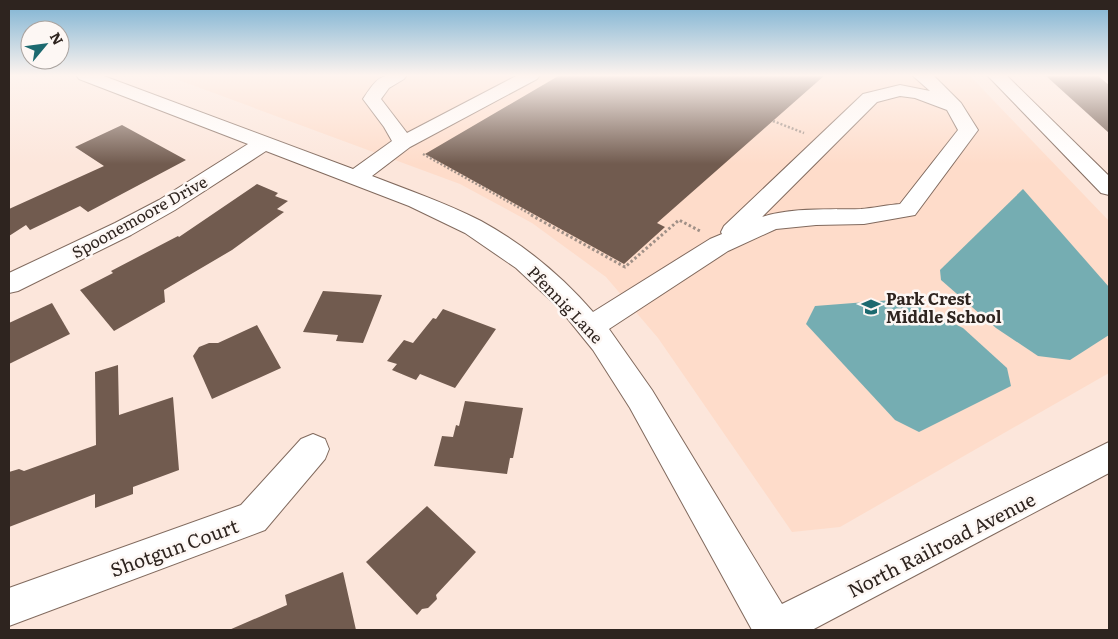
<svg xmlns="http://www.w3.org/2000/svg" width="1118" height="639" viewBox="0 0 1118 639" font-family="Literata,serif">
<style>
.built{fill:#fedcca}
.water{fill:#75adb2}
.building{fill:#715b4f}
.lines{fill:none;stroke-linecap:round;stroke-linejoin:round}
.minor-casing{stroke:#816a5e;stroke-width:2}
.path-far1{stroke:#a09087;stroke-width:2.5;stroke-dasharray:2 2;stroke-linecap:butt}
.path{stroke:#a09087;stroke-width:3;stroke-dasharray:2.5 2.5;stroke-linecap:butt}
.minor{fill:#fff;fill-rule:evenodd}
.labels{text-anchor:middle;dominant-baseline:central;stroke-width:5;stroke-linejoin:round;paint-order:stroke}
.street-label{font-size:16px;fill:#2e241f;stroke:#fdf7f4}
.poi-label{font-size:16px;font-weight:bold;fill:#2e241f;stroke:#fdf7f4;text-anchor:start}
.near-street-label{font-size:19px;fill:#2e241f;stroke:#fdf7f4}
</style>
<rect width="100%" height="100%" fill="#fce6db"/>
<!-- built -->
<polygon class="built" points="165,75 969,75 1109,221 1109,373 840,527 792,532 658,338 606,277 532,223 460,184"/>
<!-- water -->
<g class="water">
<polygon points="1023,189 1109,287 1109,335 1070,360 1038,356 996,328 941,280 940,270"/>
<polygon points="892,300 920,307 963,328 1007,368 1011,386 919,432 895,420 806,324 815,306"/>
</g>
<!-- building -->
<g class="building">
<polygon points="560,75 825,75 657,223 665,227 624,264 425,154"/>
<polygon points="1045,75 1097,75 1109,85 1109,133"/>
<polygon points="122,125 186,160 88,212 80,206 30,230 26,225 9,236 9,209 104,166 75,147"/>
<polygon points="257,184 278,193 275,196 288,201 277,209 284,212 232,250 164,290 165,302 114,331 80,290 113,273 111,271 178,236 179,237"/>
<polygon points="323,291 382,295 363,343 336,341 338,335 303,332"/>
<polygon points="52,303 70,334 9,364 9,323"/>
<polygon points="443,309 496,329 455,388 420,374 416,380 392,370 397,364 387,361 404,340 413,343 433,318 436,319"/>
<polygon points="257,325 281,368 212,399 193,356 199,347 209,343 218,343"/>
<polygon points="118,365 119,415 173,397 179,470 133,487 133,494 95,508 95,494 9,527 9,472 19,469 24,471 96,445 95,372"/>
<polygon points="465,401 523,408 513,458 510,458 507,474 434,466 442,436 453,437 456,425 459,426"/>
<polygon points="427,506 476,552 436,595 437,599 428,608 422,609 417,615 366,562"/>
<polygon points="343,572 356,630 229,630 287,605 285,595"/>
</g>
<g class="lines">
<!-- minor casing -->
<g class="minor-casing">
<g id="minor">
<path d="M76 75H101L353 169 392 141 384 127 363 99C377 78 380 73 407 75L404 79 389 88 381 99 407 133 518 75H540L537 79 410 147 372 176C408 190 446 203 481 221 523 244 562 276 593 312L710 239 722 234 721 232 724 226 863 94 900 85 930 91 912 75H933L961 103 978 130 915 215 864 224 816 225 776 229 728 251 609 329 652 390 782 604 1109 442V473L812 630H752L630 408 593 350 559 308 516 268 465 233 409 206 266 151 175 210 131 235 18 291 9 293V273L115 223 159 200 248 144 79 79ZM900 96 915 98 947 110 958 130 900 204C887 205 874 208 861 209 829 210 793 207 762 217L877 102Z"/>
<polygon points="987,75 1006,75 1109,176 1109,195 1101,193"/>
<polygon points="313,434 325,439 329,449 325,459 265,530 9,626 9,588 241,505 301,439"/>
</g>
</g>
<!-- path-far1 -->
<g class="path-far1">
<polyline points="773,121 804,133"/>
<polyline points="423,154 534,216"/>
</g>
<!-- path -->
<polyline class="path" points="531,215 625,267 679,220 700,231"/>
<!-- minor -->
<use href="#minor" class="minor"/>
</g>
<!-- sky -->
<linearGradient id="sky" x2="0" y2="1"><stop stop-color="#7ab1d2"/><stop offset="0.46" stop-color="#fef4ef"/><stop offset="1" stop-color="#fef4ef" stop-opacity="0"/></linearGradient>
<rect width="1118" height="164" fill="url(#sky)"/>
<!-- icons -->
<defs>
<g id="school-bare" transform="scale(1.5)"><path d="M0-5L7-2L0 1L-7-2ZM-4 1L0 2.5L4 1V4Q0 6-4 4Z" fill="#1c696f" stroke="#fdf7f4" stroke-width="2.5" paint-order="stroke"/></g>
</defs>
<g fill-rule="evenodd">
<use href="#school-bare" x="871" y="307"/>
</g>
<g class="labels">
<!-- street labels -->
<g class="street-label">
<text transform="translate(139 216) rotate(-29)">Spoonemoore Drive</text>
<text transform="translate(566 304) rotate(46)">Pfennig Lane</text>
</g>
<!-- poi labels -->
<g class="poi-label">
<text x="886" y="298">Park Crest<tspan x="886" dy="18">Middle School</tspan></text>
</g>
<!-- near-street labels -->
<g class="near-street-label">
<text transform="translate(941 544) rotate(-27)">North Railroad Avenue</text>
<text transform="translate(174 547) rotate(-20)">Shotgun Court</text>
</g>
</g>
<!-- border -->
<rect width="1118" height="639" fill="none" stroke="#2e241f" stroke-width="20"/>
<!-- north arrow -->
<g transform="translate(45 45) rotate(61)"><circle r="24" fill="#fdf7f4" stroke="#aaa39f"/>
<path d="M0-4L9 19L0 12L-9 19Z" fill="#1c696f"/>
<text y="-8" font-size="14" font-weight="bold" text-anchor="middle" fill="#2e241f">N</text>
</g>
</svg>
